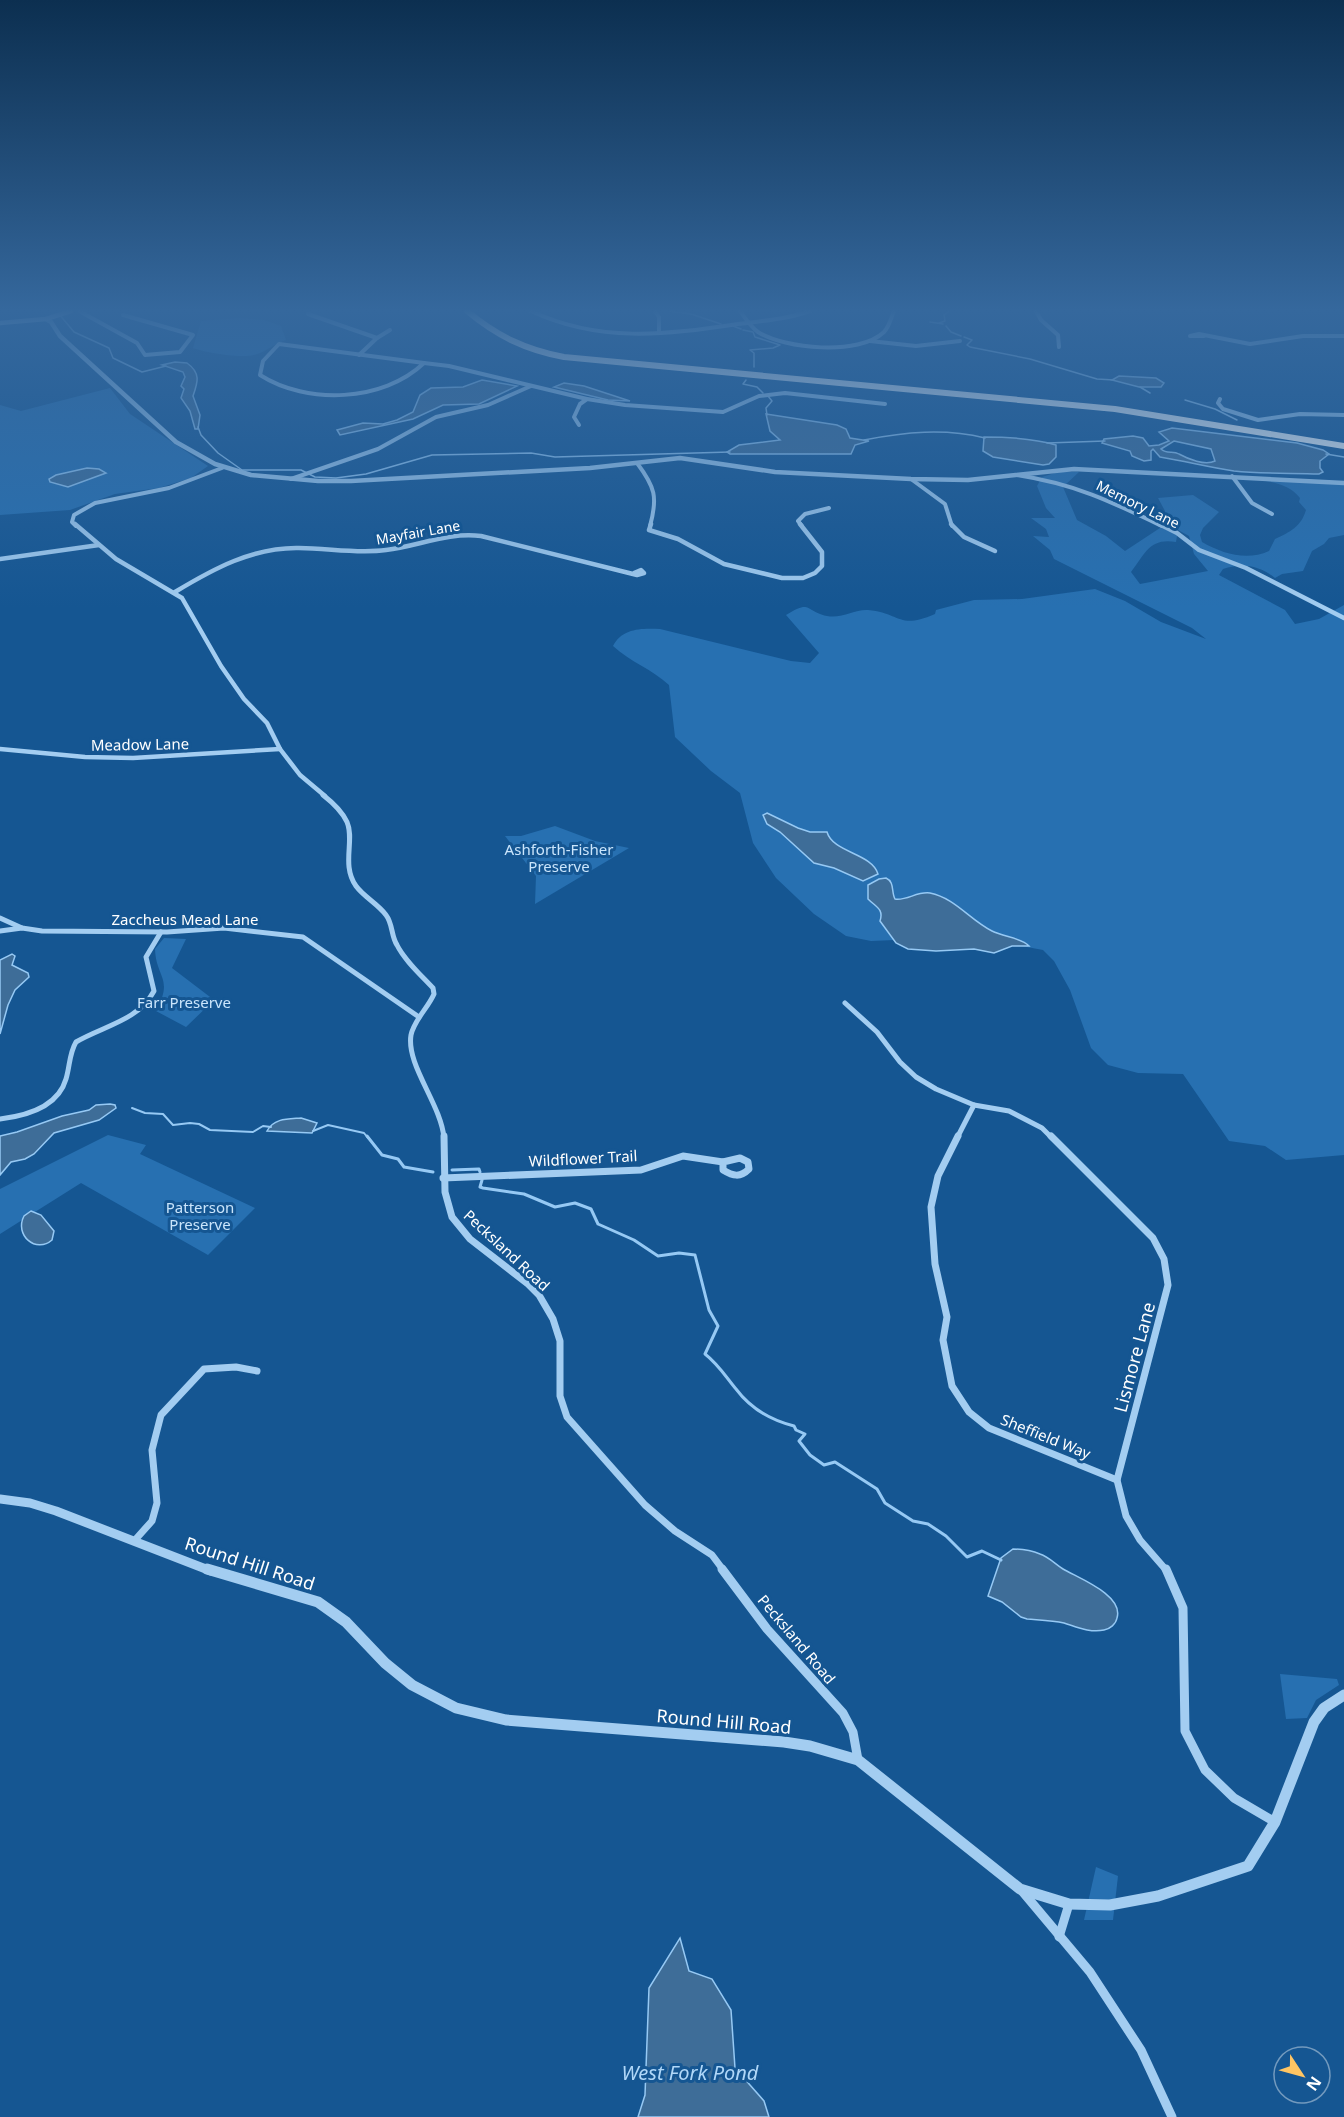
<svg xmlns="http://www.w3.org/2000/svg" width="1344" height="2117" viewBox="0 0 1344 2117" font-family="'Noto Sans',sans-serif">
<style>
.green{fill:#2770b1;fill-rule:evenodd}
.water{fill:#3e6d98;stroke:#96c9f4;stroke-width:1.5;fill-rule:evenodd}
.lines{fill:none;stroke-linecap:round;stroke-linejoin:round}
.stream-far2{stroke:#96c9f4;stroke-width:1.5}
.stream-far1{stroke:#96c9f4;stroke-width:2}
.stream{stroke:#96c9f4;stroke-width:3}
.minor-far4{stroke:#a3cdf1;stroke-width:4}
.minor-far3{stroke:#a3cdf1;stroke-width:4.5}
.minor-far2{stroke:#a3cdf1;stroke-width:5}
.minor-far1{stroke:#a3cdf1;stroke-width:7}
.minor{stroke:#a3cdf1;stroke-width:9}
.tertiary-far2{stroke:#a3cdf1;stroke-width:4.5}
.tertiary-far1{stroke:#a3cdf1;stroke-width:9}
.tertiary{stroke:#a3cdf1;stroke-width:11}
.secondary{stroke:#d2e7fc;stroke-width:4.5}
.motorway{stroke:#fff;stroke-width:6}
.labels{text-anchor:middle;dominant-baseline:central;stroke-width:6;stroke-linejoin:round;paint-order:stroke}
.far-street-label{font-size:14px;fill:#fff;stroke:#155692}
.street-label{font-size:15px;fill:#fff;stroke:#155692}
.park-label{font-size:15px;fill:#cae5fc;stroke:#155692}
.near-street-label{font-size:18px;fill:#fff;stroke:#155692}
.near-water-label{font-size:20px;font-style:italic;fill:#b0d7f8;stroke:#155692}
</style>
<rect width="100%" height="100%" fill="#155692"/>
<!-- green -->
<g class="green">
<path d="M239 318 264 320 281 326 286 340C276 343 269 349 260 353 246 360 207 353 193 348L201 321Z"/>
<polygon points="110,388 130,414 208,466 191,478 159,488 115,494 70,510 0,515 0,405 21,411"/>
<path d="M1058 472H1079L1063 487 1077 520 1106 536 1125 551 1163 526 1165 511 1158 498 1193 495 1219 512 1203 528 1200 535 1202 542C1223 554 1247 561 1269 551L1275 539C1290 532 1301 527 1306 510L1299 502 1300 498C1288 482 1265 481 1246 478L1344 484V535L1329 538 1324 544 1312 551 1303 571 1282 574 1275 578C1259 565 1242 563 1223 569L1219 575 1285 610 1295 624 1319 619 1344 605V1155L1286 1160 1265 1146 1229 1141 1183 1074 1138 1073 1108 1065 1091 1048 1070 990 1054 961 1043 950 999 942 895 940 871 941 846 936 814 914 776 878 753 843 740 793 711 771 675 737 669 685C652 669 630 662 613 646 622 628 642 628 660 629L791 661 810 663 819 653 786 615C812 599 804 611 827 616 842 619 855 609 868 610 901 613 898 630 935 614L936 610 974 600 1022 599 1095 589 1125 601 1161 622 1206 639 1192 628 1054 559 1050 550 1033 536 1049 537 1046 529 1031 518H1055L1046 508 1037 486 1042 477ZM1178 530 1189 536 1194 554 1208 571 1140 584 1131 572C1146 553 1149 538 1176 542Z"/>
<polygon points="555,826 595,841 629,848 535,904 536,876 505,836 521,836"/>
<path d="M164 938 186 939 172 968 214 1000 186 1027 156 1011C174 978 156 978 155 949Z"/>
<polygon points="108,1135 146,1145 140,1154 255,1208 208,1255 81,1183 0,1234 0,1189"/>
<polygon points="1280,1674 1337,1679 1339,1685 1316,1700 1307,1718 1286,1719"/>
<polygon points="1096,1867 1118,1876 1113,1920 1084,1920"/>
</g>
<!-- water -->
<g class="water">
<path d="M175 362 187 363C201 373 198 382 193 396L200 415 198 429H195L190 411 181 398 184 389 181 386 185 377 183 372 162 365Z"/>
<polygon points="1119,376 1156,378 1164,383 1161,387 1139,387 1112,380"/>
<polygon points="482,380 517,386 479,404 443,405 413,419 340,435 337,430 363,423 383,424 397,420 413,412 420,395 431,388 463,387"/>
<polygon points="564,383 584,386 630,401 608,400 554,387"/>
<polygon points="766,414 837,425 846,429 850,438 869,441 855,445 851,454 730,454 727,452 739,445 780,440 770,431"/>
<path d="M1172 428 1297 443 1323 450 1329 454 1320 461V468L1323 472 1319 474C1291 473 1261 474 1234 471 1208 467 1185 461 1160 457L1153 449 1151 451V460L1144 461 1132 456 1130 451 1102 443 1104 439 1133 436 1143 438 1149 446 1159 445 1169 441 1159 432ZM1174 441 1211 449 1215 461C1205 466 1188 459 1179 454 1173 450 1167 455 1161 449Z"/>
<path d="M984 437C1009 437 1033 438 1056 445V457L1049 464 1043 465 993 457 983 451Z"/>
<polygon points="87,468 99,469 106,473 68,487 50,482 49,479 56,475"/>
<path d="M767 813 798 828 810 832H827C833 853 872 853 878 874L863 881 834 868 814 863 780 832 767 824 763 815Z"/>
<path d="M886 878C895 882 891 892 895 899 907 901 917 891 930 893 955 898 970 920 992 931 1004 937 1022 938 1029 946H1012L994 953 974 949 936 951 908 949 896 943 880 921C884 909 876 907 868 899V885L879 879Z"/>
<polygon points="12,954 15,956 12,965 28,973 29,977 15,990 8,1005 0,1034 0,960"/>
<polygon points="110,1104 115,1105 116,1108 99,1120 54,1133 34,1154 25,1159 11,1162 0,1175 0,1136 17,1132 62,1116 89,1110 96,1105"/>
<path d="M301 1118 317 1123 312 1133 267 1131C274 1118 288 1119 301 1118Z"/>
<path d="M31 1211 41 1215 54 1231 52 1240C36 1254 14 1235 24 1216Z"/>
<path d="M1013 1549C1023 1549 1031 1550 1040 1554 1049 1557 1055 1564 1063 1569 1078 1578 1124 1595 1117 1618 1116 1624 1110 1629 1104 1630 1090 1633 1077 1627 1064 1623 1052 1620 1039 1620 1027 1619L1021 1617 1002 1602 988 1596 1001 1558Z"/>
<polygon points="680,1938 689,1971 712,1979 731,2010 735,2068 764,2101 769,2117 638,2117 645,2095 649,1988"/>
</g>
<g class="lines">
<!-- stream-far2 -->
<g class="stream-far2">
<polyline points="670,311 691,314 721,324"/>
<polyline points="59,314 74,332 109,348 113,358 142,372 166,366"/>
<polyline points="930,322 943,324"/>
<polyline points="939,323 945,321 944,315 950,311"/>
<polyline points="733,326 741,329"/>
<polyline points="946,326 951,332 961,336"/>
<polyline points="743,330 753,332 755,337 780,345 773,348 750,350 754,353 754,367"/>
<polyline points="964,337 972,340 967,345 970,347 1030,359 1097,379 1114,380"/>
<polyline points="746,380 743,384 757,387 763,393"/>
<polyline points="1140,387 1150,393"/>
<polyline points="1185,400 1215,409 1237,420"/>
<polyline points="767,415 766,408 772,401 768,396"/>
<polyline points="198,427 201,435 218,453 242,470 301,470 315,477 336,478 366,474 432,455 531,453 555,457 730,452"/>
<path d="M864 440C905 432 944 428 985 438"/>
<polyline points="1047,443 1105,441"/>
<polyline points="1326,454 1344,457"/>
</g>
<!-- stream-far1 -->
<g class="stream-far1">
<polyline points="132,1108 145,1113 163,1114 173,1125 190,1123 199,1124 210,1130 253,1132 263,1126 271,1127"/>
<polyline points="313,1131 328,1125 364,1133 368,1138"/>
</g>
<!-- stream -->
<g class="stream">
<polyline points="367,1136 382,1155 398,1159 404,1167 433,1172"/>
<polyline points="452,1170 479,1169 480,1172"/>
<path d="M482 1180 480 1187 483 1188 524 1194 555 1207 575 1203 591 1209 598 1224 634 1240 658 1256 679 1253 695 1255 709 1310 718 1326 705 1354C718 1364 726 1377 736 1389 751 1409 770 1420 794 1426L796 1430 805 1434 799 1441 810 1455 824 1465 835 1462 877 1489 885 1503 913 1521 928 1524 946 1536 967 1557 982 1551 1001 1560"/>
</g>
<!-- minor-far4 -->
<g class="minor-far4">
<polyline points="79,311 137,343 145,355 180,352 193,335 123,315"/>
<path d="M531 311C599 343 665 335 738 324 762 321 787 319 810 311"/>
<polyline points="655,311 659,317 659,332"/>
<path d="M740 311C745 318 751 327 758 332 785 349 859 356 884 332 889 327 891 318 894 311"/>
<polyline points="1036,311 1041,320 1058,335 1059,347"/>
<polyline points="308,314 377,338"/>
<polyline points="1204,336 1190,336 1199,334 1250,344 1303,336 1344,336"/>
<polyline points="870,341 916,346 960,341"/>
<path d="M279 344 424 363C383 402 307 405 260 375L263 361Z"/>
<polyline points="359,355 377,338 390,330"/>
<polyline points="424,363 449,366 587,399 625,405 723,412 759,396 785,393 885,404"/>
<polyline points="1220,399 1218,403 1223,409 1258,420 1300,414 1344,415"/>
<polyline points="579,425 574,417 580,404 587,399"/>
<path d="M637 463C655 487 658 497 650 526"/>
<path d="M1017 475C1075 484 1110 501 1162 526"/>
<polyline points="1232,476 1252,503 1272,514"/>
<polyline points="291,479 378,449 436,417 488,405 531,386"/>
<polyline points="911,479 945,504 952,526"/>
<polyline points="76,526 72,522 74,515 95,503 169,488 222,468"/>
<polyline points="802,526 798,521 805,514 829,508"/>
</g>
<!-- minor-far3 -->
<g class="minor-far3">
<polyline points="75,524 116,559 182,598 221,666 244,699 267,723 280,749 300,775 325,796"/>
<polyline points="651,524 649,530 678,539 724,564 782,578 803,578 815,573 822,566 822,552 800,524"/>
<polyline points="951,524 964,537 995,551"/>
<polyline points="1159,524 1177,533 1199,550 1246,568 1344,618"/>
<polyline points="0,559 99,545"/>
<path d="M175 592C213 569 253 547 299 548 328 548 357 554 386 550 419 546 447 532 481 536L637 575 644 573 641 570 634 573"/>
<polyline points="0,749 85,757 133,758 280,749"/>
</g>
<!-- minor-far2 -->
<g class="minor-far2">
<path d="M323 795C332 802 342 811 347 822 355 840 341 865 356 886 364 897 378 904 386 915 393 924 391 936 397 945 405 961 421 975 433 988L434 994C428 1008 414 1020 411 1035 406 1065 441 1104 444 1138"/>
<polyline points="0,918 22,928 42,931 167,932 224,928 303,937 419,1017"/>
<polyline points="0,931 22,928"/>
<polyline points="845,1003 877,1032 900,1062 916,1077 936,1089 974,1105 1009,1111 1042,1128 1052,1138"/>
<path d="M0 1119C25 1116 58 1107 66 1079 70 1066 69 1054 76 1042 103 1026 138 1021 154 991L146 957 161 932"/>
<polyline points="957,1138 974,1105"/>
</g>
<!-- minor-far1 -->
<g class="minor-far1">
<polyline points="444,1136 445,1192 452,1217 470,1239 528,1284 539,1295 553,1319 560,1341 560,1396 567,1417 645,1505 675,1531 712,1555 724,1571"/>
<polyline points="958,1136 938,1176 931,1207 935,1264 947,1317 943,1340 952,1386 969,1412 989,1428 1117,1480"/>
<polyline points="1051,1136 1153,1238 1164,1259 1168,1285 1117,1480 1126,1516 1140,1540 1167,1571"/>
<path d="M740 1158 748 1162 749 1169C740 1178 733 1176 723 1170V1162Z"/>
<polyline points="443,1178 641,1170 683,1156 723,1162"/>
<polyline points="135,1540 152,1521 157,1503 152,1450 161,1415 204,1369 236,1367 257,1371"/>
</g>
<!-- minor -->
<g class="minor">
<polyline points="722,1569 767,1629 843,1713 853,1732 858,1760"/>
<polyline points="1166,1569 1183,1608 1185,1731 1205,1770 1234,1798 1275,1822"/>
<polyline points="1022,1891 1090,1972 1141,2050 1172,2117"/>
<polyline points="1059,1937 1069,1904"/>
</g>
<!-- tertiary-far2 -->
<polyline class="tertiary-far2" points="46,319 51,322 60,336 176,442 215,464 251,475 318,481 351,481 590,468 680,458 775,472 911,479 968,480 1074,469 1344,483"/>
<!-- tertiary-far1 -->
<polyline class="tertiary-far1" points="0,1499 30,1503 56,1511 211,1571"/>
<!-- tertiary -->
<polyline class="tertiary" points="207,1569 318,1602 346,1622 385,1663 412,1685 456,1708 506,1720 784,1742 810,1746 858,1760 1020,1889 1069,1904 1110,1905 1158,1896 1248,1866 1275,1822 1314,1722 1324,1708 1344,1695"/>
<!-- secondary -->
<polyline class="secondary" points="0,323 46,319 71,311"/>
<!-- motorway -->
<path class="motorway" d="M467 311C497 336 526 350 564 357L1115 409 1344 446"/>
</g>
<!-- sky -->
<linearGradient id="sky" x2="0" y2="1"><stop stop-color="#0c2f50"/><stop offset="0.51" stop-color="#35689d"/><stop offset="1" stop-color="#35689d" stop-opacity="0"/></linearGradient>
<rect width="1344" height="608" fill="url(#sky)"/>
<g class="labels">
<!-- far-street labels -->
<g class="far-street-label">
<text transform="translate(1138 504) rotate(26)">Memory Lane</text>
<text transform="translate(418 532) rotate(-10)">Mayfair Lane</text>
</g>
<!-- street labels -->
<g class="street-label">
<text transform="translate(140 744) rotate(-1)">Meadow Lane</text>
<text x="185" y="919">Zaccheus Mead Lane</text>
<text transform="translate(583 1158) rotate(-3)">Wildflower Trail</text>
<text transform="translate(507 1250) rotate(43)">Pecksland Road</text>
<text transform="translate(1046 1436) rotate(22)">Sheffield Way</text>
<text transform="translate(797 1639) rotate(50)">Pecksland Road</text>
</g>
<!-- park labels -->
<g class="park-label">
<text x="559" y="849">Ashforth-Fisher<tspan x="559" dy="17">Preserve</tspan></text>
<text x="184" y="1002">Farr Preserve</text>
<text x="200" y="1207">Patterson<tspan x="200" dy="17">Preserve</tspan></text>
</g>
<!-- near-street labels -->
<g class="near-street-label">
<text transform="translate(1134 1357) rotate(-75)">Lismore Lane</text>
<text transform="translate(250 1563) rotate(18)">Round Hill Road</text>
<text transform="translate(724 1721) rotate(5)">Round Hill Road</text>
</g>
<!-- near-water labels -->
<g class="near-water-label">
<text x="690" y="2072">West Fork Pond</text>
</g>
</g>
<!-- north arrow -->
<g transform="translate(1302 2075) rotate(126)"><circle r="28" fill="#155692" stroke="#739abe" stroke-width="1.5"/>
<path d="M0-4.5L10 22L0 15L-10 22Z" fill="#ffc563"/>
<text y="-9" font-size="16" font-weight="bold" text-anchor="middle" fill="#ffffff">N</text>
</g>
</svg>
